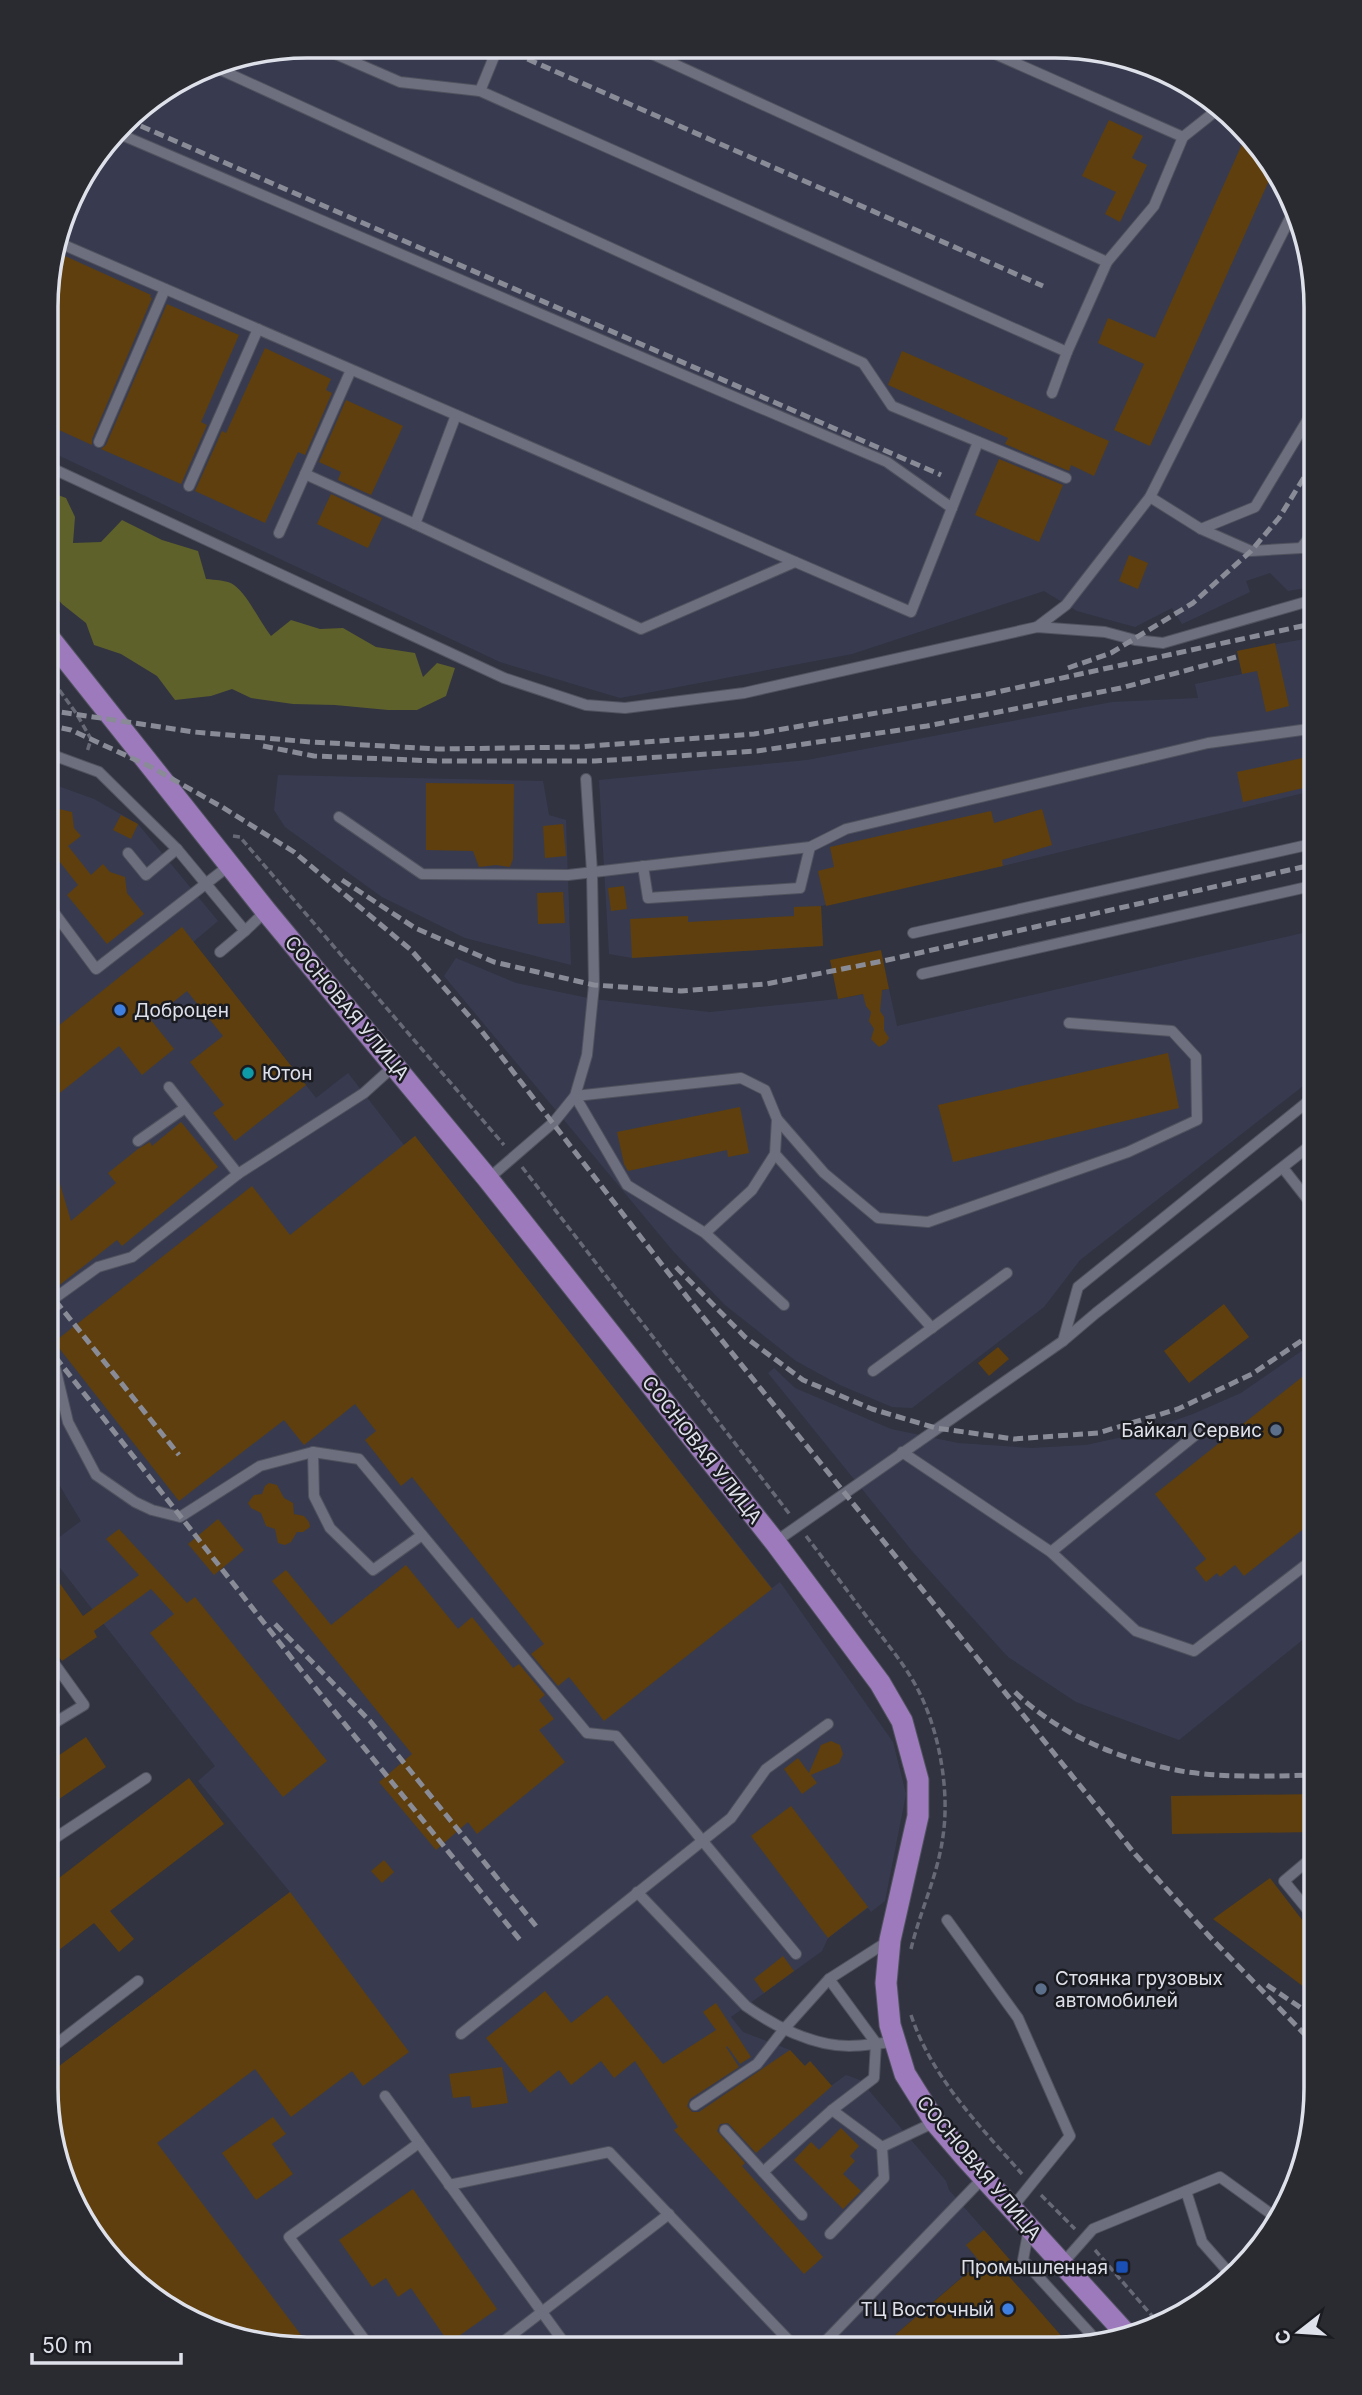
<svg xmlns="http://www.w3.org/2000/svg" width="1362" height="2395" viewBox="0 0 1362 2395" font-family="Inter,sans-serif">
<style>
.built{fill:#383b4f}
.forest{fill:#5e612a}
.building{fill:#5e3f0d}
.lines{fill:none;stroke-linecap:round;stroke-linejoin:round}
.lane-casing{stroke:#50525e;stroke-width:12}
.primary-casing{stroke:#50525e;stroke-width:23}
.path{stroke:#676976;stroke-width:3.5;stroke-dasharray:7 3.5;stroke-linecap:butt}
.lane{stroke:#6d6f7f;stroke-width:10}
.primary{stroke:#9c7abc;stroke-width:21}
.rail{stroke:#898b96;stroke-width:5;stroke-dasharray:10 5;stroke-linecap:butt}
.shop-dot{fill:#3f7fe0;stroke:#1a1b21;stroke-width:2.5}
.culture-dot{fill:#0f9aa8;stroke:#1a1b21;stroke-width:2.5}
.service-dot{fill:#5c6f8a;stroke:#1a1b21;stroke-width:2.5}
.transit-dot{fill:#1a4fb4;stroke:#1a1b21;stroke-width:2.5}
.labels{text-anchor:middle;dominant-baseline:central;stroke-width:5;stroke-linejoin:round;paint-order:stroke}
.street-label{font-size:19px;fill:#dfe1ea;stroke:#1a1b21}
.poi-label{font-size:19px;fill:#dfe1ea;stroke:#1a1b21;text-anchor:start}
.rim{fill:none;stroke:#dfe1ea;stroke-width:3.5}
</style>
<rect width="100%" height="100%" fill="#313341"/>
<!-- built -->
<g class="built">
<polygon points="307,46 1106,50 1170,72 1227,110 1272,161 1302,223 1316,307 1316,586 1288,591 1270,573 1246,581 1250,592 1182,624 1172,608 1135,627 1077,611 1044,591 852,654 620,698 500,662 47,450 48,273 73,191 134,111 207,65"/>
<polygon points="1316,637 1316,790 1003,866 821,906 823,946 632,958 609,954 599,780 807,760 1112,702 1198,698 1195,684 1242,674 1237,651"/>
<polygon points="278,775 543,781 549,815 566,820 571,965 465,938 382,897 285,827 274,810"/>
<polygon points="47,782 94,799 138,824 218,921 193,942 316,1098 348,1073 404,1145 415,1136 772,1588 780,1582 893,1742 906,1794 885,1901 871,1912 868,1908 828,1938 822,1951 731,2017 743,2032 790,2050 804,2066 810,2061 831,2086 846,2075 860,2080 946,2181 949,2190 998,2246 895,2335 907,2349 273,2347 207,2329 135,2285 90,2234 60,2172 46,2088 46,2076 290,1892 198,1781 215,1766 46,1550 46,1547 81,1521 46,1463"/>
<polygon points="1316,930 1316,1076 1080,1260 1044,1307 912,1408 892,1407 840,1385 796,1361 725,1305 673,1251 444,976 456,958 516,983 593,999 710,1012 838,999 889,989 897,1026"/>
<polygon points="1316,1341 1316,1629 1179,1740 1076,1702 1008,1657 913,1552 768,1373 774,1368 795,1388 891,1429 958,1443 1032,1448 1086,1445 1132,1435 1193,1414 1241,1393"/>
</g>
<!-- forest -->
<path class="forest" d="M47 491 66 498 75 517 73 543 101 542 122 520 162 540 198 551 206 579C215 580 227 580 234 585 248 595 259 621 271 636L291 620 320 629 343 628 376 647 415 653 423 677 437 663 455 668 446 696 417 710H388L335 705 293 704 251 698 232 689 211 696 175 700 157 676 121 654 94 645 86 623 62 604 47 586Z"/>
<!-- building -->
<g class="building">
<polygon points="1109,120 1143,136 1132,158 1147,165 1120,222 1105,214 1116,192 1082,176"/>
<polygon points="1247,133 1275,167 1150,446 1114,430 1144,364 1098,343 1108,318 1155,338"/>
<polygon points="54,251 151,295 150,297 152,298 92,439 92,445 48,425 48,273"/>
<polygon points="167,304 239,335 201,422 207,425 181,484 101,449 106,445"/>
<polygon points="265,348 331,379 326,390 332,393 305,455 298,452 265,523 195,491 222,431 226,433"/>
<polygon points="902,351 1109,441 1094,476 1071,465 1069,471 1005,444 1008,438 888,385"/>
<polygon points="346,400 403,426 371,495 338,480 341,472 319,462"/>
<polygon points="999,459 1063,485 1039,542 975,515"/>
<polygon points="331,494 382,518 368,548 317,524"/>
<polygon points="1129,555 1148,563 1138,589 1119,581"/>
<polygon points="1275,643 1289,706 1266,712 1257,671 1242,674 1237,651"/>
<polygon points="1312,756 1316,785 1243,802 1237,772"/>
<polygon points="426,783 514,784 513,859 510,867 496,865 479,867 473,851 426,850"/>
<polygon points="47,796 59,809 72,812 74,828 81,836 68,846 91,875 103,864 110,872 125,877 127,893 144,914 107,944 67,895 78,885 56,857 47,864"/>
<polygon points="1042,809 1052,845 1002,860 1003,866 826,906 818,871 834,867 830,847 991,811 994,823"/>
<polygon points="121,815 138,824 131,839 113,830"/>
<polygon points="563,824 566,856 545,858 543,826"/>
<polygon points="624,886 627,909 611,911 608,888"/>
<polygon points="563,892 565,923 538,924 537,893"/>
<polygon points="821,906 823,946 632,958 630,919 688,916 688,922 794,916 794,907"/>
<polygon points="182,927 306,1085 235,1141 213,1113 224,1105 190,1062 223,1036 187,991 151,1020 174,1049 142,1075 119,1046 47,1103 47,1035"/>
<polygon points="881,950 889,989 882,990 880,1011 884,1017 884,1030 889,1038 886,1043 879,1047 871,1039 874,1029 869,1021 871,1012 866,1006 863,994 838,999 830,960"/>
<polygon points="1168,1053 1179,1108 953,1162 938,1105"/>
<polygon points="740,1107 749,1153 728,1157 727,1150 628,1171 624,1164 617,1132"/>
<polygon points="181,1122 218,1167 122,1246 117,1240 57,1287 46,1274 47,1184 59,1181 71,1221 116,1183 108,1173 138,1149 150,1142 152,1146"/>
<polygon points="415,1136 772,1589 604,1721 569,1677 558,1686 531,1654 544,1644 412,1477 401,1486 365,1440 376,1431 355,1404 304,1445 284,1420 179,1501 59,1348 58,1339 252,1186 290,1235"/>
<polygon points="1224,1304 1249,1337 1189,1383 1164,1351"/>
<polygon points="998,1347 1009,1359 989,1376 978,1363"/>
<polygon points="1316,1366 1316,1519 1244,1576 1235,1565 1220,1577 1217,1573 1206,1582 1195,1568 1206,1559 1155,1494"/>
<polygon points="269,1483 277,1485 284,1498 293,1503 294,1514 304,1516 309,1522 310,1527 303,1532 297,1532 291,1542 285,1545 278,1543 275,1529 266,1526 261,1513 251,1508 248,1503 254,1495 262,1494 265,1486"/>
<polygon points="218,1519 244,1550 214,1575 188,1544"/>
<polygon points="119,1529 187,1603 195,1597 327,1761 283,1797 150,1633 174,1614 151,1589 94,1631 97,1637 62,1661 52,1647 46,1644 46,1564 83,1616 139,1575 106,1539"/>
<polygon points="406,1565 458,1629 472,1617 513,1668 519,1664 545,1695 539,1700 554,1719 539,1730 565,1762 477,1834 468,1822 436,1850 379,1782 412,1754 272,1581 286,1570 331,1625"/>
<polygon points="86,1737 106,1767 46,1808 46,1764"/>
<polygon points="831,1741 840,1745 843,1754 839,1763 811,1775 817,1783 802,1794 784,1769 798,1758 809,1773 821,1745"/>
<polygon points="189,1778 224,1824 110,1911 134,1939 119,1952 94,1923 46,1960 46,1888"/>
<polygon points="1316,1794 1316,1832 1172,1834 1171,1796"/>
<polygon points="791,1806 868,1907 828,1938 751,1836"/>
<polygon points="384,1860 394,1872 382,1883 371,1871"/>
<polygon points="1270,1878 1316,1938 1316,1996 1213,1919"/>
<polygon points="290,1892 409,2052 363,2086 352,2071 291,2117 255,2069 157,2143 310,2347 273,2347 207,2329 135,2285 90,2234 60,2172 46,2088 46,2076"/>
<polygon points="783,1956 794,1971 764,1993 754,1979"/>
<polygon points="545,1991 571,2023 607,1995 663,2064 716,2030 703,2012 716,2003 751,2057 740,2064 727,2046 726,2047 739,2067 690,2099 687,2106 692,2112 699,2112 790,2050 805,2066 810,2061 832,2086 756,2153 728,2123 720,2124 717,2131 745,2163 742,2166 823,2257 804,2274 674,2130 678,2127 635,2061 614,2078 601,2061 571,2085 559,2070 530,2093 486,2038"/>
<polygon points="502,2067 508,2103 472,2108 470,2096 453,2098 449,2074"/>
<polygon points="273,2117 286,2134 272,2144 293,2174 256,2200 222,2153"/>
<polygon points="841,2128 859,2146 850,2156 855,2161 843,2174 861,2191 843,2209 794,2160 811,2142 819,2150"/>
<polygon points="413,2189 497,2309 449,2343 411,2288 398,2297 386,2278 372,2287 339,2240"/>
<polygon points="984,2230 1010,2260 1001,2267 1064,2339 1051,2349 907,2349 895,2335 980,2262 966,2245"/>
</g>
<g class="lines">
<!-- lane casing -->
<g class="lane-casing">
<g id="lane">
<polyline points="317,46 400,82 480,91 1067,352"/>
<polyline points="639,48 1107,262"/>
<polyline points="986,50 1183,137"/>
<polyline points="210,65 863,363 892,406 1066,478"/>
<polyline points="480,91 498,47"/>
<polyline points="117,133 887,462 952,508"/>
<polyline points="57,242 911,612 978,442"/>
<polyline points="1052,393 1067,352 1107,262 1154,206 1183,137 1222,106"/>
<polyline points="456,415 415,524 641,629 795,562"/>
<polyline points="99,442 165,289"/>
<polyline points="47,466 504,678 586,705 625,708 744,693 1037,627 1105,632 1135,640 1163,643 1316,599"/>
<polyline points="305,474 415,524"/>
<polyline points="189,486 258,329"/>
<polyline points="1150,497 1201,529 1255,507 1308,419 1316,400"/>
<polyline points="1201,529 1251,551 1301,548 1316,544"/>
<polyline points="279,533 351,370"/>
<polyline points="1301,548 1316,529"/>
<polyline points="1037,627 1066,605 1150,497 1295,208"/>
<polyline points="47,753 99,772 177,849 245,931 266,911"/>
<polyline points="339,817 422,874 568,875 810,847 846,829 1208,743 1316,728"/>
<polyline points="128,853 146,875 177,849"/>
<polyline points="643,866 648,898 800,888 810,847"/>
<polyline points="47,903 96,969 230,865"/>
<polyline points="913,933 1316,843"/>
<polyline points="220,952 245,931"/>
<polyline points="922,974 1316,885"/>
<polyline points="395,1065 364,1093 238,1174 132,1257 98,1267 55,1298 47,1315 51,1350 68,1422 96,1475 135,1502 152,1510 180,1517 260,1466 313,1452 359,1459 587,1733 616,1736 796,1954"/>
<polyline points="169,1087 238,1174"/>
<polyline points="777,1119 824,1173 878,1218 928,1222 1128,1152 1197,1120 1196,1057 1172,1031 1069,1023"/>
<polyline points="138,1141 185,1108"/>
<polyline points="775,1154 932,1328"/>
<polyline points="1283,1168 1316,1210"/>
<polyline points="488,1179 554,1122 575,1096 587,1055 594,985 592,872 586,779"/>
<polyline points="705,1233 752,1190 775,1154 777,1119 765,1090 741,1078 575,1096 627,1185 705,1233 784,1305"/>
<polyline points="1063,1341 1096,1313 1316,1141"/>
<polyline points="873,1371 1007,1273"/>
<polyline points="313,1452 314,1496 330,1528 373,1570 422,1535"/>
<polyline points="902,1452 1051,1552 1136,1631 1194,1651 1316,1557"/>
<polyline points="775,1542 1063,1341 1078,1287 1316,1095"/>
<polyline points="1051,1552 1199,1432"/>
<polyline points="46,1728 84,1705 46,1652"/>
<polyline points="46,1844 146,1778"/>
<path d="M637 1892 746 2006C774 2026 813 2046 849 2046 863 2046 879 2043 893 2042"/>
<polyline points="947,1920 1018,2018 1070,2136 1011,2209"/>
<polyline points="1316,1920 1284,1881 1316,1854"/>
<polyline points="461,2034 731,1818 766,1769 828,1724"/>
<polyline points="46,2052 138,1981"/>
<polyline points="385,2096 568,2348"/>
<polyline points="695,2105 757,2064 785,2028 829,1979 890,1940"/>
<polyline points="725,2130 802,2215"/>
<polyline points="882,2147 935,2122"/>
<polyline points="763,2172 832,2110 874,2078 876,2043 829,1979"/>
<polyline points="449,2185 609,2152 797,2349"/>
<polyline points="1186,2191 1202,2242 1232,2276"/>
<polyline points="1029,2228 1023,2260 1098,2342"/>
<polyline points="830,2234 884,2178 882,2147 832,2110"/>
<polyline points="1062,2264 1093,2229 1220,2177 1278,2219"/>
<polyline points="370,2347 289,2237 419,2143"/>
<polyline points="495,2348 669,2214"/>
<polyline points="818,2349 983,2178"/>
</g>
</g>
<!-- primary casing -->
<g class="primary-casing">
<polyline id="primary" points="47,635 266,911 488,1179 775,1542 851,1644 880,1683 902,1721 918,1780 918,1816 890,1940 886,1983 890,2025 905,2074 935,2122 965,2157 1129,2337"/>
</g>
<!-- path -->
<g class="path">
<polyline points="47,673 76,713 91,739 87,752"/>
<polyline points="233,836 240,837 504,1145"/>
<polyline points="522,1167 791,1516"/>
<path d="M806 1536C829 1566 851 1596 873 1625 888 1645 904 1664 916 1686 939 1728 950 1790 943 1836 938 1875 920 1911 911 1949"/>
<path d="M911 2015C932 2078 979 2125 1022 2174"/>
<polyline points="1041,2195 1075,2229"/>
<polyline points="1095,2250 1160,2325"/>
</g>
<!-- lane -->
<use href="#lane" class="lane"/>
<!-- primary -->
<use href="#primary" class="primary"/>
<!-- rail -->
<g class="rail">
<polyline points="500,47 1043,286"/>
<polyline points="127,120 941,475"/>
<polyline points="1068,668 1111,653 1193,603 1251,551 1279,518 1316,458"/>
<polyline points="47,710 194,732 311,742 438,749 577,747 754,734 988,694 1316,623"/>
<polyline points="47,725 71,730 151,767 222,807 294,852 411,950 477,1025 687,1297 1135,1854 1210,1937 1316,2046"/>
<polyline points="263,746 314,756 437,761 595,761 757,751 927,726 1121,688 1236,657"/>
<polyline points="342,880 415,928 494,962 594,985 681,991 766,984 883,961 1316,864"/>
<polyline points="676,1267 745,1337 803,1380 872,1409 936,1428 1014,1439 1098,1433 1178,1409 1252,1374 1316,1331"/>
<polyline points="46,1289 179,1455"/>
<polyline points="46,1345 301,1670 520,1940"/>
<polyline points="275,1624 370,1721 536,1926"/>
<path d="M1015 1692C1060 1736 1125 1762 1187 1772 1230 1778 1274 1776 1316 1775"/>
<polyline points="1267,1985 1316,2018"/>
</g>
</g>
<!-- markers -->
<g class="shop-dot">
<circle cx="120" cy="1010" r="7"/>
<circle cx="1008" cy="2309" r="7"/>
</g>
<circle class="culture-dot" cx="248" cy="1073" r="7"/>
<g class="service-dot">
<circle cx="1276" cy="1430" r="7"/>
<circle cx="1041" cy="1989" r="7"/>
</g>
<rect class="transit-dot" x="1115" y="2260" width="14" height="14" rx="3.5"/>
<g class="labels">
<!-- street labels -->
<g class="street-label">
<text transform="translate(347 1008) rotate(50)">СОСНОВАЯ УЛИЦА</text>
<text transform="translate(702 1450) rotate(52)">СОСНОВАЯ УЛИЦА</text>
<text transform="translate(979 2168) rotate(50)">СОСНОВАЯ УЛИЦА</text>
</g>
<!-- poi labels -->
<g class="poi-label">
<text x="134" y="1010">Доброцен</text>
<text x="262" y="1073">Ютон</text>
<text x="1262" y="1430" text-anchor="end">Байкал Сервис</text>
<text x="1055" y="1978">Стоянка грузовых<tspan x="1055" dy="22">автомобилей</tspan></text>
<text x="1108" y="2267" text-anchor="end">Промышленная</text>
<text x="994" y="2309" text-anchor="end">ТЦ Восточный</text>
</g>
</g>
<!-- crop -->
<path d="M0 0H1362V2395H0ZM307 58H1055A249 249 0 0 1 1304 307V2088A249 249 0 0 1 1055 2337H307A249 249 0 0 1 58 2088V307A249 249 0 0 1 307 58Z" fill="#2a2b31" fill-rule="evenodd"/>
<path class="rim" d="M307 58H1055A249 249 0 0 1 1304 307V2088A249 249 0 0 1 1055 2337H307A249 249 0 0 1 58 2088V307A249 249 0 0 1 307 58Z"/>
<!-- north arrow -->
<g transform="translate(1299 2332) rotate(253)" stroke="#1a1b21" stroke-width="5" paint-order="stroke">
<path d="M0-5L12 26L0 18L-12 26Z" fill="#dfe1ea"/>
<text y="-10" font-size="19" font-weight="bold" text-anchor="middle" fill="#dfe1ea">С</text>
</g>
<!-- scale -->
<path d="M32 2353v10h149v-10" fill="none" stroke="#dfe1ea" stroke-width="3.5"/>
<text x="42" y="2353" font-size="21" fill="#dfe1ea" stroke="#1a1b21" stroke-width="5" paint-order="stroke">50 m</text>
</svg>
